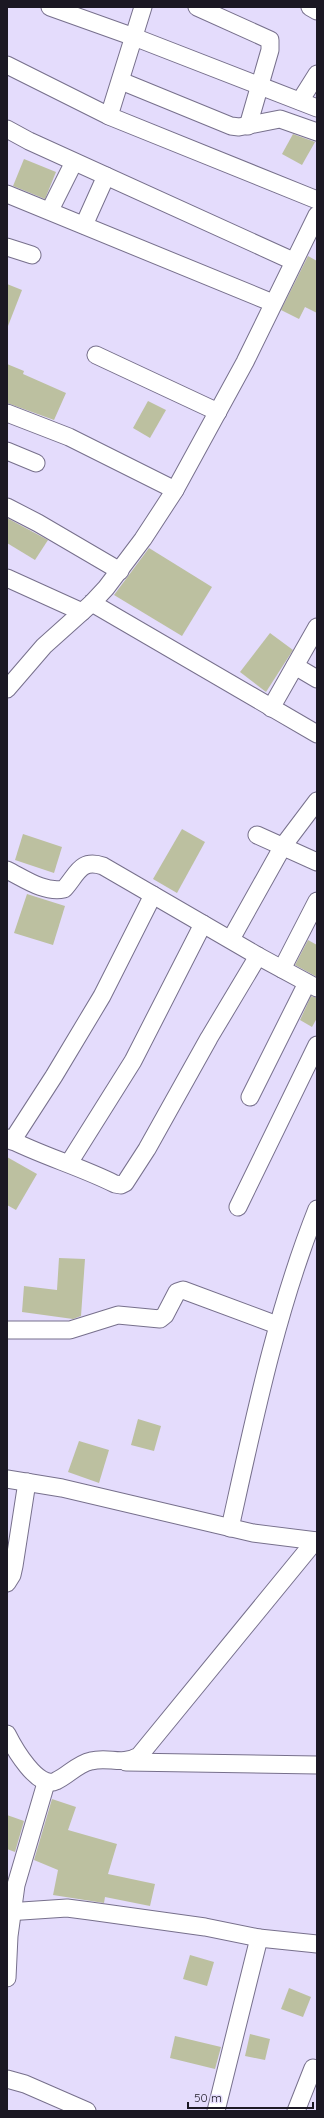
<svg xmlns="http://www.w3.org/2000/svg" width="324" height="2118" viewBox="0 0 324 2118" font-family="Quicksand,sans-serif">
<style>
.building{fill:#bcc0a0}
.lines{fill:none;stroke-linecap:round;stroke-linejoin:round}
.street-casing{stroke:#77708c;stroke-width:19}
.street{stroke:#fff;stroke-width:17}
</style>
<rect width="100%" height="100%" fill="#e4dcfc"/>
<!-- building -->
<g class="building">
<polygon points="293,134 315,142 302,165 282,154"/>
<polygon points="24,159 56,172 45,199 13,186"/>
<polygon points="308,256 317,261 317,313 305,307 299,319 281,310"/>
<polygon points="7,284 22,290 8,326 7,325"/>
<polygon points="7,364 24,371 23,374 66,393 54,420 7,403"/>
<polygon points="148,401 166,410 150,438 133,428"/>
<polygon points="7,518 48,540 35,560 7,543"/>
<polygon points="149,548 212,587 182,636 114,595"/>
<polygon points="270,633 293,650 266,692 240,672"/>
<polygon points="182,829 205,842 177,893 153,879"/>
<polygon points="23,834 62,847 54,873 15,860"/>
<polygon points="27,894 65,906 53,945 14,933"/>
<polygon points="308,940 317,945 317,977 295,965"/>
<polygon points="311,996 317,998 317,1018 312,1027 300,1020"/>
<polygon points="7,1157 37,1174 16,1210 7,1205"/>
<polygon points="59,1258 85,1259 81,1316 73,1319 22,1312 24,1286 57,1290"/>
<polygon points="138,1419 161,1426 154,1451 131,1445"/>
<polygon points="79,1441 109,1450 99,1483 68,1472"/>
<polygon points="52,1799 76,1807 68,1830 117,1844 108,1874 155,1884 150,1906 105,1897 104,1903 53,1895 58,1870 34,1860"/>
<polygon points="7,1815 24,1821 15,1852 7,1849"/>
<polygon points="190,1955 214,1962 207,1986 183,1979"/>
<polygon points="289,1988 311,1997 303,2017 281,2009"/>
<polygon points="250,2034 270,2039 265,2060 245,2056"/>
<polygon points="175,2036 221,2047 215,2069 170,2058"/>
</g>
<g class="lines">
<!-- street casing -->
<g class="street-casing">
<g id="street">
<polyline points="50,7 134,37 317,108"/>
<polyline points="197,7 270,40 270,50 248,126"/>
<polyline points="310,7 317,11"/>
<polyline points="7,65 109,116 317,200"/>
<polyline points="121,81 231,126 239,127 280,119 317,132"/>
<polyline points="300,101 317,74"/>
<polyline points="109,116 143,7"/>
<polyline points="7,129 29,141 293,261"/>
<polyline points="7,194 273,303"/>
<polyline points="50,210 74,162"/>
<polyline points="84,225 106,176"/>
<polyline points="7,247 32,255"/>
<polyline points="96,355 218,412"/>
<polyline points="7,413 69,437 175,490"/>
<polyline points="7,451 36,463"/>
<polyline points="7,507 38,523 120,571"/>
<polyline points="7,578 82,612"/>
<polyline points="92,603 317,734"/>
<polyline points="295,666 317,679"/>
<polyline points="7,689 44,646 92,603 106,588 143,539 175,490 245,362 317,215"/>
<polyline points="271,708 317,627"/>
<polyline points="257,835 317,862"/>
<path d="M7 870C25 879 44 893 64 889 77 875 80 858 103 866L258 956 317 988"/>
<polyline points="231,939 283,846 317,801"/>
<polyline points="282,969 317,901"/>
<polyline points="250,1097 307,983"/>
<path d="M7 1138C42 1156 79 1166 115 1184L121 1185 125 1183 147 1149 209 1038 258 956"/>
<polyline points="12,1141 54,1076 102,996 153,895"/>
<polyline points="69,1163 133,1061 203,924"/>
<polyline points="238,1207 317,1045"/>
<polyline points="7,1330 70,1330 118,1315 160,1319 165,1315 177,1292 183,1290 277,1325"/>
<polyline points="7,1479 62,1488 253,1533 317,1541"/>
<path d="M230 1528C254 1420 276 1312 317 1209"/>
<polyline points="7,1583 12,1575 14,1566 27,1482"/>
<path d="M7 1734C14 1748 38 1790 56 1781 69 1775 77 1764 91 1761 109 1756 121 1766 139 1756L315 1541"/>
<polyline points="126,1762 317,1765"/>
<polyline points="7,1912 67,1908 90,1911 205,1927 259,1938 317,1944"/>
<polyline points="7,1978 9,1936 16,1885 46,1783"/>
<polyline points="7,2079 25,2084 87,2111"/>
<polyline points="216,2111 259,1938"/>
<polyline points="296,2111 313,2068"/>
</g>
</g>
<!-- street -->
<use href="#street" class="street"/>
</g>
<!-- border -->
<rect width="324" height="2118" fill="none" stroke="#1b1823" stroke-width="16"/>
<!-- scale -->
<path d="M188 2102v6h125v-6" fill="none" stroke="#1b1823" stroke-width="2"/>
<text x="194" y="2102" font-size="12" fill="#1b1823" stroke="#e4dcfc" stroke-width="3" paint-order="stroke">50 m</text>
</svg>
